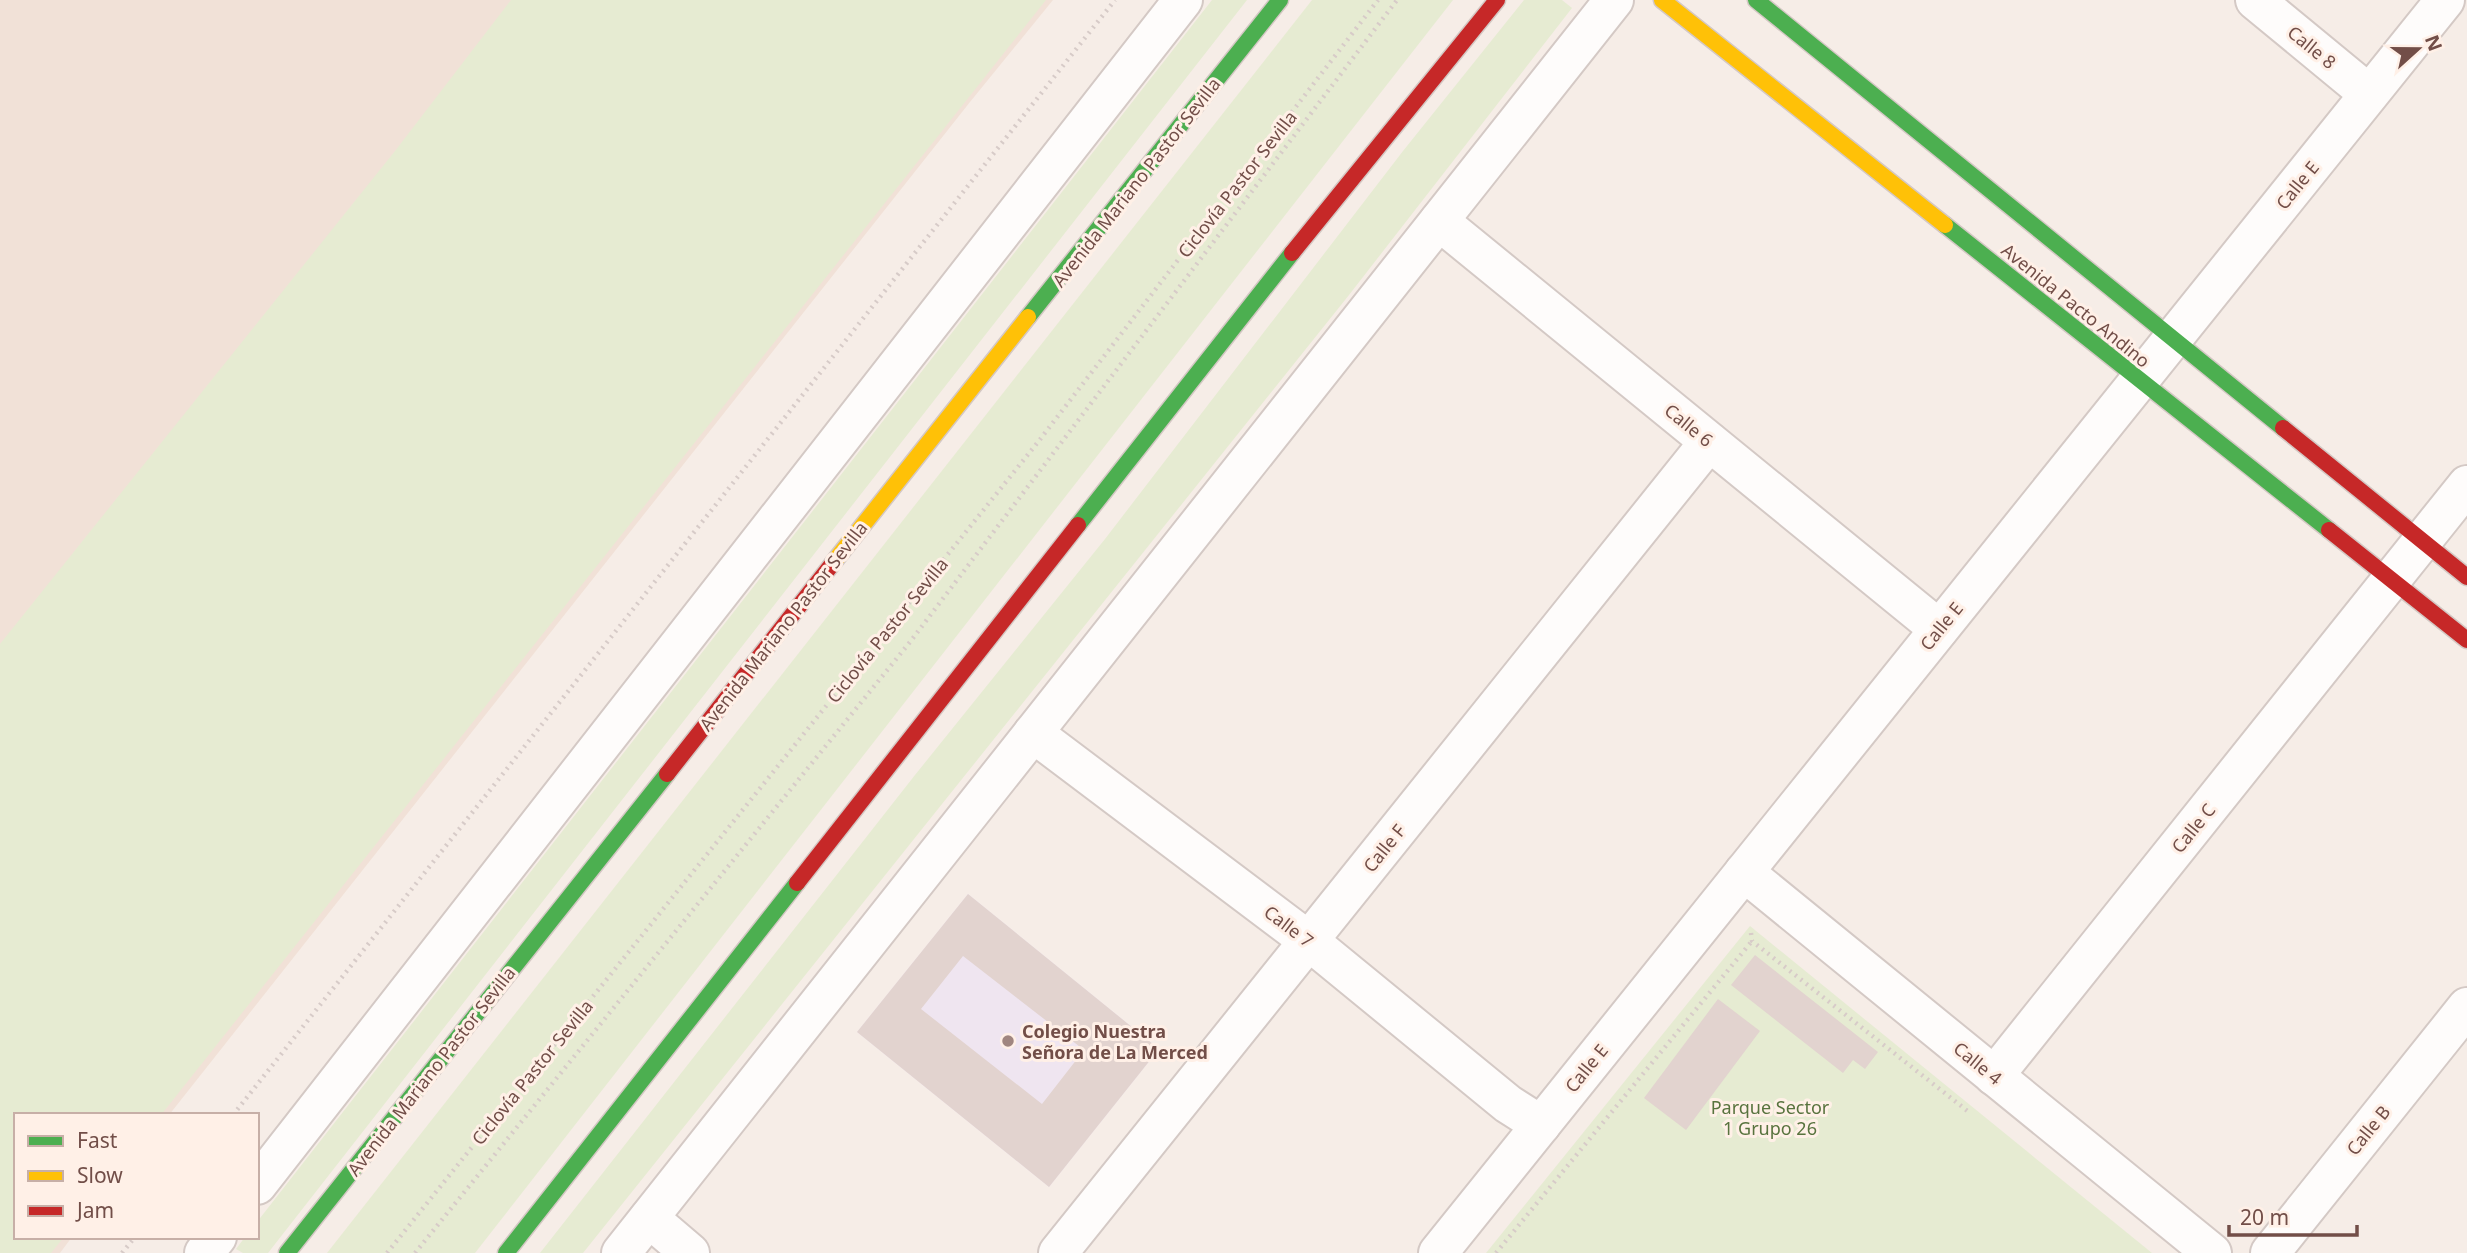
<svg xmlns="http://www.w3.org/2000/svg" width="2467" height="1253" viewBox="0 0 2467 1253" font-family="'Noto Sans',sans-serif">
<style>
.residential{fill:#f1e1d7}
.education{fill:#efe5f0}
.green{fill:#e6ebd2}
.building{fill:#e2d3cf;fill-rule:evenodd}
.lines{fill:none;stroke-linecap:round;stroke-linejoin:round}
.street-casing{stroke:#d4c9c5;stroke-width:42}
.fast-casing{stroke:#d4c8c4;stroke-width:19}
.slow-casing{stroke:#d4c8c4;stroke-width:19}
.jam-casing{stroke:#d4c8c4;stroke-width:19}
.path{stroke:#d7cbc8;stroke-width:4.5;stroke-dasharray:2 5;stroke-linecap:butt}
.street{stroke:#fefcfb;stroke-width:38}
.fast{stroke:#4caf50;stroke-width:16}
.slow{stroke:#ffc107;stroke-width:16}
.jam{stroke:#c62828;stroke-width:16}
.poi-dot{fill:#a08680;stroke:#fff0e7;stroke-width:2.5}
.labels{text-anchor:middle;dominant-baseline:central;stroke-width:6;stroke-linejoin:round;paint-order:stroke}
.street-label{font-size:18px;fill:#724e48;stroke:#fff0e7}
.poi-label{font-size:18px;font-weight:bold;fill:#724e48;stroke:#fff0e7;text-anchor:start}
.park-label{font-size:18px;fill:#58733e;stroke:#fff0e7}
</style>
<rect width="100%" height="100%" fill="#f6ede7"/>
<!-- residential -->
<polygon class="residential" points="0,0 1053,0 970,102 169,1115 16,1115 16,1237 72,1237 60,1253 0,1253"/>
<!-- education -->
<polygon class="education" points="968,894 1159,1049 1049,1187 857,1032"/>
<!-- green -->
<g class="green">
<polygon points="511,0 1046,0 161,1115 16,1115 16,1237 64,1237 51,1253 0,1253 0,644 395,151"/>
<polygon points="1212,0 1247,0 268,1253 243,1253 236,1249 245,1237 257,1237 257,1222"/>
<polygon points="1312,0 1453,0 475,1253 327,1253"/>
<polygon points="1524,0 1562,0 1572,8 1349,295 583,1253 540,1253 915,775 1105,539 1403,151"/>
<polygon points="1750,926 2152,1253 1486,1253"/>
</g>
<!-- building -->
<g class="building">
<path d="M968 894 1159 1049 1049 1187 857 1032ZM963 956 1084 1050 1042 1104 921 1009Z"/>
<polygon points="1755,955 1878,1052 1865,1069 1853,1060 1843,1073 1731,985"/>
<polygon points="1718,999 1760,1031 1686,1130 1644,1098"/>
</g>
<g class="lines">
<!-- street casing -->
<g class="street-casing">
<g id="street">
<polyline points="2255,0 2369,94"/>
<polyline points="1439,221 1939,629"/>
<polyline points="1033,733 1309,941 1508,1104 1541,1125"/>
<polyline points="1744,872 2212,1253"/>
<polyline points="1994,1076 2467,485"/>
<polyline points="257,1185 1183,0"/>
<polyline points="649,1218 690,1253"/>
<polyline points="204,1253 217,1237"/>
<polyline points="621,1253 1614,0"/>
<polyline points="1058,1253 1709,442"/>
<polyline points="1438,1253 2445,0"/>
<polyline points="2270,1253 2467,1007"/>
</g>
</g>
<!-- fast casing -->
<g class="fast-casing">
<g id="fast">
<polyline points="1756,0 2283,428"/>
<polyline points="1945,225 2329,530"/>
<polyline points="1028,317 1280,0"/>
<polyline points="1078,525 1292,253"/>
<polyline points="287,1253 667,774"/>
<polyline points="506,1253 797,883"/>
</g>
</g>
<!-- slow casing -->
<g class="slow-casing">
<g id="slow">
<polyline points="1662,0 1945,225"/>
<polyline points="833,563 1028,317"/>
</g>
</g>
<!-- jam casing -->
<g class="jam-casing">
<g id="jam">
<polyline points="1292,253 1497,0"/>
<polyline points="2283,428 2467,577"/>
<polyline points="2329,530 2467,640"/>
<polyline points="667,774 833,563"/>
<polyline points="797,883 1078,525"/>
</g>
</g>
<!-- path -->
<g class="path">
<polyline points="1751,933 1752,941 1970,1113"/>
<polyline points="233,1115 1115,0"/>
<polyline points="122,1253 135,1237"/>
<polyline points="387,1253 1038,442 1378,0"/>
<polyline points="415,1253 910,642 1397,0"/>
<polyline points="1496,1253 1752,941"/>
</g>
<!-- street -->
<use href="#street" class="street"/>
<!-- fast -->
<use href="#fast" class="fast"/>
<!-- slow -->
<use href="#slow" class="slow"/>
<!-- jam -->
<use href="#jam" class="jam"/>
</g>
<!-- markers -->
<circle class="poi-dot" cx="1008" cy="1041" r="7"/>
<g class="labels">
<!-- street labels -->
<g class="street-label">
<text transform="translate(2312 47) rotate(39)">Calle 8</text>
<text transform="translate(1136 182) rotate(-52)">Avenida Mariano Pastor Sevilla</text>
<text transform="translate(1237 184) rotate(-52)">Ciclovía Pastor Sevilla</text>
<text transform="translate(2297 185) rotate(-51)">Calle E</text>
<text transform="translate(2076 305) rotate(39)">Avenida Pacto Andino</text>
<text transform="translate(1689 425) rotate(39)">Calle 6</text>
<text transform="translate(783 626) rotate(-52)">Avenida Mariano Pastor Sevilla</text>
<text transform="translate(1941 626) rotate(-51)">Calle E</text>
<text transform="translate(887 630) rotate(-51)">Ciclovía Pastor Sevilla</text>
<text transform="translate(2193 828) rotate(-51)">Calle C</text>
<text transform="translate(1384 848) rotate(-51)">Calle F</text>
<text transform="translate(1289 926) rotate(37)">Calle 7</text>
<text transform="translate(1978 1063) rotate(39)">Calle 4</text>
<text transform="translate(1586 1068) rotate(-51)">Calle E</text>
<text transform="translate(431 1071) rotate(-52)">Avenida Mariano Pastor Sevilla</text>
<text transform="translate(532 1072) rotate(-51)">Ciclovía Pastor Sevilla</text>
<text transform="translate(2368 1130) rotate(-51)">Calle B</text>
</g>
<!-- poi labels -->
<g class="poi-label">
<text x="1022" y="1031">Colegio Nuestra<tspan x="1022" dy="21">Señora de La Merced</tspan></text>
</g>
<!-- park labels -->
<g class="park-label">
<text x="1770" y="1107">Parque Sector<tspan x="1770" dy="21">1 Grupo 26</tspan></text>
</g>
</g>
<!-- legend -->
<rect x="14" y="1113" width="245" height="126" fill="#fff0e7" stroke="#c7afa7" stroke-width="2"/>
<rect x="28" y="1136" width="35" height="10" fill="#4caf50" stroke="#c7afa7" stroke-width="2"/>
<text x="77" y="1148" font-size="21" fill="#724e48">Fast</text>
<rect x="28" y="1171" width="35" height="10" fill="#ffc107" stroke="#c7afa7" stroke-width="2"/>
<text x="77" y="1183" font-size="21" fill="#724e48">Slow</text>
<rect x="28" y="1206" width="35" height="10" fill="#c62828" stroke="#c7afa7" stroke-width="2"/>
<text x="77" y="1218" font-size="21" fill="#724e48">Jam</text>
<!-- north arrow -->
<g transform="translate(2418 49) rotate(69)" stroke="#fff0e7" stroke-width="5" paint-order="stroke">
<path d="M0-5L12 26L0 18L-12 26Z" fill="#724e48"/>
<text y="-10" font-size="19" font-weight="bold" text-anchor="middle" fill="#724e48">N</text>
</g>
<!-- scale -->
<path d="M2229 1225v10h128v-10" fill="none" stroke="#724e48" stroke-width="3.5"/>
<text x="2240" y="1225" font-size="21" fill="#724e48" stroke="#fff0e7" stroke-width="5" paint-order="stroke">20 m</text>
</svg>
